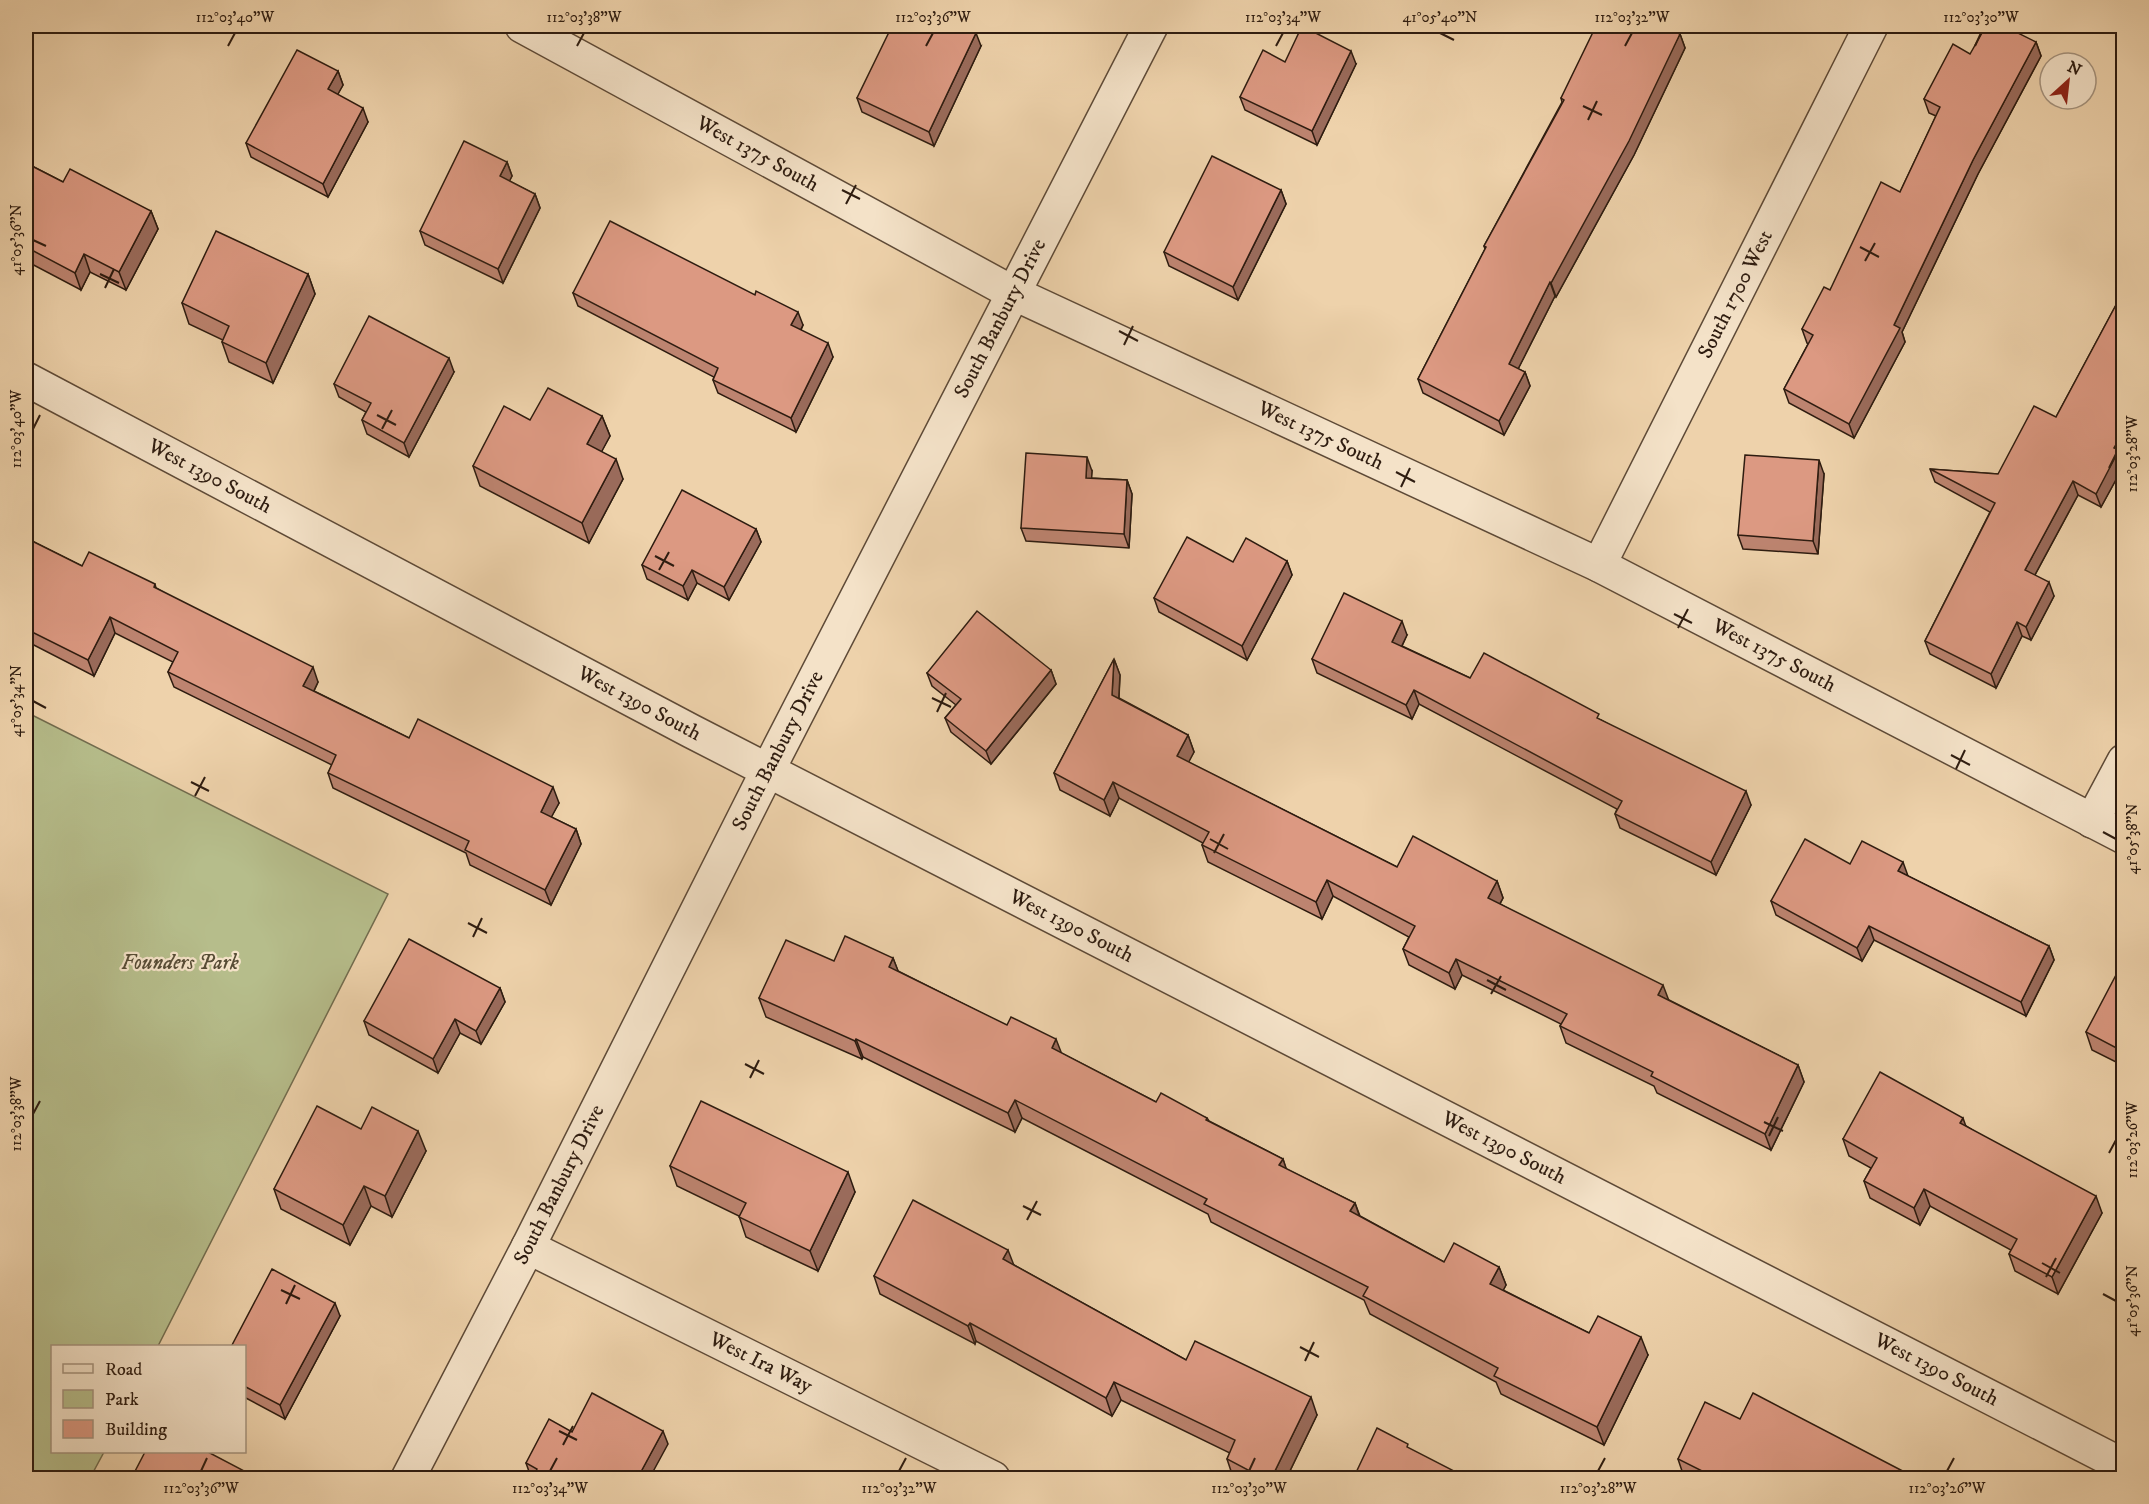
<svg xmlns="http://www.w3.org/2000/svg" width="2149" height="1504" viewBox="0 0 2149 1504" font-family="'IM FELL DW Pica',serif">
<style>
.green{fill:#b6bd8b;stroke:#726c4e;stroke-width:1.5}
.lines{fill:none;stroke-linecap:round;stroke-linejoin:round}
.street-casing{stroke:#5e4a37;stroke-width:36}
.street{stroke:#f4e2c8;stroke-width:33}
.wall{fill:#bd8470;stroke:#2e1c10;stroke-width:1.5}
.shaded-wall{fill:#9a6b5b;stroke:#2e1c10;stroke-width:1.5}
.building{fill:#dc9982;stroke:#2e1c10;stroke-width:1.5}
.ticks{fill:none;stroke:#2e1c10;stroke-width:2}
.labels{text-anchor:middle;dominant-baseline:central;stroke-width:4.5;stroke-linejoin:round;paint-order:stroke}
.street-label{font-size:21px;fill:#2e1c10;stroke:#f4e2c8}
.park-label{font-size:21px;font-style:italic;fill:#574c35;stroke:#f4e2c8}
.neatline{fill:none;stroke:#2e1c10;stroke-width:2}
.ticks-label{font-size:15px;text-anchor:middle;fill:#2e1c10}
</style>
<rect width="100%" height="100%" fill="#eed2ab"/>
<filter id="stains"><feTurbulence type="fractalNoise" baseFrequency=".00333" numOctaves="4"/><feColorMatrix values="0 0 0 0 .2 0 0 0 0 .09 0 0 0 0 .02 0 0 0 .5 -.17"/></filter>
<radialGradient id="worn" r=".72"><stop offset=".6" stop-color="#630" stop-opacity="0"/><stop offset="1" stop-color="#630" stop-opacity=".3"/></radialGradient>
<!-- green -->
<polygon class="green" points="26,712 388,894 158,1346 52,1346 52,1452 104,1452 90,1478 26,1478"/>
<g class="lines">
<!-- street casing -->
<g class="street-casing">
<g id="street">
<path id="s1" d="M522 26 1013 293 1599 565 2124 837"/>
<path id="s2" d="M26 379 691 731 2124 1466"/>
<path id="s3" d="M1599 565 1871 26"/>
<polyline points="2092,821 2124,761"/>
<path id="s4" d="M528 1247 993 1478"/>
<path id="s5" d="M408 1478 528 1247 768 770 1151 26"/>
</g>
</g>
<!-- street -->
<use href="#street" class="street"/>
</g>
<!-- wall -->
<g class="wall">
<polygon points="1674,31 1680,34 1685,48 1634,155 1556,297 1555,296 1518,369 1525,372 1530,386 1504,435 1423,393 1418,379 1485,249 1484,246 1562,102 1561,98"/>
<polygon points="2036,42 2041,56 1978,174 1902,332 1905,342 1854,438 1789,403 1784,389 1808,344 1807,343 1802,329 1900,192 1936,116 1929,113 1924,99 1970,54"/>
<polygon points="981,46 934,146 862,112 857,98"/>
<polygon points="1356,64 1317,145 1245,110 1240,97"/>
<polygon points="338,71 343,85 337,95 368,122 328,197 251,157 246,143"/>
<polygon points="507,162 512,176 509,181 535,194 540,208 503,283 425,245 420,231"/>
<polygon points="26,163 63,182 151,211 158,229 126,290 90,272 81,290 26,261"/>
<polygon points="1281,190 1286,204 1238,300 1169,266 1164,252"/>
<polygon points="308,274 315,294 273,383 229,362 222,342 223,340 189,324 182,303"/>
<polygon points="2124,290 2124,454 2122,457 2124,465 2101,507 2078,495 2035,575 2054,596 2031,640 2022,636 1996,688 1930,654 1925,641 1990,512 1935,482 1930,469 1998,474 2056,417"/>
<polygon points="573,293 803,325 801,330 833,357 796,432 718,393 713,380 714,377 578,306"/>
<polygon points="454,372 409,457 367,434 362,420 366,412 339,397 334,384"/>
<polygon points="602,416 610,436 601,452 623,479 589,543 480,486 473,466 530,420"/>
<polygon points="1092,471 1091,478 1127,480 1132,494 1129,548 1026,541 1021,528"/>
<polygon points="1824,474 1818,554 1743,549 1738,535"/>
<polygon points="756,529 761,542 729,600 697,583 688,600 647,579 642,565"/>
<polygon points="26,538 82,566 155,584 156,588 318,682 314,691 409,738 559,803 551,817 576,829 581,844 551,905 470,865 466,853 333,788 328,773 332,765 174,687 168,672 173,662 115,633 94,676 26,641"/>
<polygon points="1287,561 1292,575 1247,660 1159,612 1154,598 1233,562"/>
<polygon points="1407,635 1402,646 1470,678 1601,720 1751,805 1716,875 1620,828 1615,814 1617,809 1419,704 1412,719 1317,673 1312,659"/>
<polygon points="1114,659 1120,675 1119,698 1188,735 1194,752 1188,762 1397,867 1497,881 1503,898 1500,904 1669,1000 1798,1065 1804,1082 1771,1150 1657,1093 1654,1086 1566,1043 1560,1026 1561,1024 1462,975 1455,989 1409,965 1403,949 1409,937 1333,896 1322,919 1208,862 1202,845 1203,843 1119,798 1110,816 1060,790 1054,773"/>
<polygon points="1051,670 1056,684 991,764 951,732 945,718 956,705 932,686 927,673"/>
<polygon points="1850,864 1908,876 2049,946 2054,960 2026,1016 1874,940 1862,961 1776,915 1771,901"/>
<polygon points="893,958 898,971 1061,1053 1156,1102 1207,1118 1209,1121 1283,1159 1286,1169 1355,1203 1360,1216 1444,1262 1499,1267 1506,1285 1503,1290 1589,1333 1648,1355 1604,1445 1501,1394 1496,1382 1370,1314 1364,1300 1211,1222 1208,1214 1022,1118 1015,1132 863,1057 862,1059 766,1017 759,998 834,961"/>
<polygon points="2124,979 2124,1066 2092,1050 2086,1032"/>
<polygon points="500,988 505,1002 481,1044 460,1033 438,1073 369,1035 364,1021"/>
<polygon points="1966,1126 2102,1213 2058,1294 2015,1271 2009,1254 2011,1250 1930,1206 1920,1225 1870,1198 1864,1181 1871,1168 1849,1156 1843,1139"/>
<polygon points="361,1129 426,1151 392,1217 371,1206 350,1245 281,1209 274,1189"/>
<polygon points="670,1166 855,1192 818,1271 746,1237 739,1216 677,1186"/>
<polygon points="1014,1265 1186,1360 1317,1415 1286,1479 1236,1479 1233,1477 1227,1459 1230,1453 1121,1400 1112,1416 976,1341 975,1344 880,1294 874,1276"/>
<polygon points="340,1316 285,1419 244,1397 244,1347"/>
<polygon points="1740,1419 1918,1479 1688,1479 1684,1477 1678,1459"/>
<polygon points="572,1432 668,1444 531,1477 526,1463"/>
</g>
<!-- shaded-wall -->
<g class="shaded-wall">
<polygon points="1665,26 1677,26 1669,41 1664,27"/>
<polygon points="976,33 981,46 934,146 929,132"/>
<polygon points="1680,34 1685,48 1634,155 1556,297 1551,283"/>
<polygon points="2036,42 2041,56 1978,174 1902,332 1905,342 1854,438 1849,424 1894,325 1973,160"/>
<polygon points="1351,51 1356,64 1317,145 1312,131"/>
<polygon points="338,71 343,85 333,103 328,89"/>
<polygon points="363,108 368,122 328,197 323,184"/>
<polygon points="507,162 512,176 505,190 500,176"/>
<polygon points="1281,190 1286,204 1238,300 1233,287"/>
<polygon points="535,194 540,208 503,283 498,269"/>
<polygon points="151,211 158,229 126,290 119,272"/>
<polygon points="84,254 90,272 81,290 75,273"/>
<polygon points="308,274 315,294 273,383 266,363"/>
<polygon points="1550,282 1555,296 1514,377 1509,364"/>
<polygon points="798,312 803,325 796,339 791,325"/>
<polygon points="828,343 833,357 796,432 791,418"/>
<polygon points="449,358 454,372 409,457 404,443"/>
<polygon points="1525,372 1530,386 1504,435 1499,421"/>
<polygon points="602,416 610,436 595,464 587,444"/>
<polygon points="2124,431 2124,454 2122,457 2124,465 2101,507 2096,494 2114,448"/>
<polygon points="1087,457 1092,471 1091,492 1086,478"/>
<polygon points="616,459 623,479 589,543 582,523"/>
<polygon points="1819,460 1824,474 1818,554 1813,541"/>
<polygon points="1127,480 1132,494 1129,548 1124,534"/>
<polygon points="2073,481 2078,495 2030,584 2025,570"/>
<polygon points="756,529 761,542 729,600 724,587"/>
<polygon points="1287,561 1292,575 1247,660 1242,646"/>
<polygon points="692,570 697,583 688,600 683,586"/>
<polygon points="2049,582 2054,596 2031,640 2026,627"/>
<polygon points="110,617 115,633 94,676 88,660"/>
<polygon points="1402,621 1407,635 1397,656 1392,642"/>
<polygon points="2017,622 2022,636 1996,688 1991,674"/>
<polygon points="1114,659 1120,675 1118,711 1112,695"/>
<polygon points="313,667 318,682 309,701 303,686"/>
<polygon points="1051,670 1056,684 991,764 986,751"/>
<polygon points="1414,690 1419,704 1412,719 1406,705"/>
<polygon points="1188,735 1194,752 1183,773 1177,756"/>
<polygon points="1113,782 1119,798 1110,816 1104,800"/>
<polygon points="553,787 559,803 546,827 541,812"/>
<polygon points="1746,791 1751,805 1716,875 1711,862"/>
<polygon points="576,829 581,844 551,905 545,890"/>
<polygon points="1903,862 1908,876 1898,871"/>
<polygon points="1327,880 1333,896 1322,919 1316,902"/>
<polygon points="1497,881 1503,898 1494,914 1488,898"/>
<polygon points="1869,926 1874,940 1862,961 1857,948"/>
<polygon points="2049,946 2054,960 2026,1016 2021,1002"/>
<polygon points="893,958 900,976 889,967"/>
<polygon points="1456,959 1462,975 1455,989 1449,973"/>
<polygon points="1663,985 1669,1001 1658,995"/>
<polygon points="500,988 505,1002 481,1044 476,1031"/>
<polygon points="455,1019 460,1033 438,1073 433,1059"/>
<polygon points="856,1039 863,1057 862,1059 855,1041"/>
<polygon points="1056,1039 1063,1057 1052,1048"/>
<polygon points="1798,1065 1804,1082 1771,1150 1765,1134"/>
<polygon points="1015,1100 1022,1118 1015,1132 1008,1113"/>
<polygon points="1963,1118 1969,1135 1960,1123"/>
<polygon points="418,1131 426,1151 392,1217 385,1196"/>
<polygon points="1283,1159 1289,1177 1279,1165"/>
<polygon points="848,1172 855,1192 818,1271 810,1251"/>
<polygon points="364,1186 371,1206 350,1245 343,1225"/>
<polygon points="1924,1189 1930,1206 1920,1225 1914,1208"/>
<polygon points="2096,1196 2102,1213 2058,1294 2052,1277"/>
<polygon points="1355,1203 1361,1221 1350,1211"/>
<polygon points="1008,1250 1015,1268 1003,1259"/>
<polygon points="1499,1267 1506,1285 1497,1302 1490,1284"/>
<polygon points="335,1303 340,1316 285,1419 280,1405"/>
<polygon points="970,1323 976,1341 975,1344 968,1326"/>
<polygon points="1641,1337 1648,1355 1604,1445 1597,1427"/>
<polygon points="1114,1382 1121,1400 1112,1416 1106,1398"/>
<polygon points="1311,1397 1317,1415 1286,1479 1271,1479"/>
<polygon points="663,1431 668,1444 649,1479 637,1479"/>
<polygon points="1456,1472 1458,1479 1453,1479"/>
</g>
<!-- building -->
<g class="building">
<polygon points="892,26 961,26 976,33 929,132 857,98"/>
<polygon points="1302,26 1351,51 1312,131 1240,97 1263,50 1285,62"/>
<polygon points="1596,26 1665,26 1664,27 1680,34 1629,141 1551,283 1550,282 1509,364 1525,372 1499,421 1418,379 1486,247 1484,246 1564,100 1561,98"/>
<polygon points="1986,26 2004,26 2036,42 1973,160 1894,325 1900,328 1849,424 1784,389 1813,335 1802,329 1824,287 1830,290 1881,182 1900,192 1940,107 1924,99 1953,44 1970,54"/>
<polygon points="297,50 338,71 328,89 363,108 323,184 246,143"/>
<polygon points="464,141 507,162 500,176 535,194 498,269 420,231"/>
<polygon points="1212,156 1281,190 1233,287 1164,252"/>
<polygon points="26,163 63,182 70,169 151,211 119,272 84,254 75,273 26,247"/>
<polygon points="610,221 755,295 756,291 798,312 791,325 828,343 791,418 713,380 718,368 573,293"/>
<polygon points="216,231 308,274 266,363 222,342 229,326 182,303"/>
<polygon points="2124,290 2124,431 2114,448 2119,450 2096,494 2073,481 2025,570 2049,582 2026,627 2017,622 1991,674 1925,641 1995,503 1930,469 1998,474 2034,406 2056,417"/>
<polygon points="369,316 449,358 404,443 362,420 371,403 334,384"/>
<polygon points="548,388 602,416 587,444 616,459 582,523 473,466 504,406 530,420"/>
<polygon points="1026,453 1087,457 1086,478 1127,480 1124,534 1021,528"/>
<polygon points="1745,455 1819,460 1813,541 1738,535"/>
<polygon points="682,490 756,529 724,587 692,570 683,586 642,565"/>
<polygon points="1187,537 1233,562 1246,538 1287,561 1242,646 1154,598"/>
<polygon points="26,538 82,566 89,552 155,584 154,587 313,667 303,686 409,738 418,719 553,787 541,812 576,829 545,890 465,850 469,841 328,773 336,755 168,672 178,652 110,617 88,660 26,629"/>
<polygon points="1344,593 1402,621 1392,642 1470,678 1484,653 1599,714 1597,718 1746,791 1711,862 1615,814 1622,801 1414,690 1406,705 1312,659"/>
<polygon points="977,611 1051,670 986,751 945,718 961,699 927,673"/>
<polygon points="1114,659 1112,695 1188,735 1177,756 1397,867 1413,836 1497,881 1488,898 1663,985 1658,995 1798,1065 1765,1134 1651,1076 1653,1072 1560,1026 1567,1014 1456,959 1449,973 1403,949 1415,926 1327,880 1316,902 1202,845 1209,832 1113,782 1104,800 1054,773"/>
<polygon points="1805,839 1850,864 1862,841 1903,862 1898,871 2049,946 2021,1002 1869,926 1857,948 1771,901"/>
<polygon points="845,936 893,958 889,967 1007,1025 1011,1017 1056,1039 1052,1048 1156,1102 1161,1093 1207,1118 1206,1120 1283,1159 1279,1165 1355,1203 1350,1211 1444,1262 1454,1243 1499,1267 1490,1284 1589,1333 1598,1316 1641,1337 1597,1427 1494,1376 1498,1368 1363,1296 1368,1287 1204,1204 1207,1199 1015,1100 1008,1113 856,1039 855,1041 759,998 786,940 834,961"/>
<polygon points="409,939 500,988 476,1031 455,1019 433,1059 364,1021"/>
<polygon points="2116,975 2124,979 2124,1052 2086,1032"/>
<polygon points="1880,1072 1963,1118 1960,1123 2096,1196 2052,1277 2009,1254 2017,1239 1924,1189 1914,1208 1864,1181 1877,1158 1843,1139"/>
<polygon points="701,1101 848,1172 810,1251 739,1217 746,1203 670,1166"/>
<polygon points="317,1106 361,1129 372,1107 418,1131 385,1196 364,1186 343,1225 274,1189"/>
<polygon points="913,1200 1008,1250 1003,1259 1186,1360 1195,1341 1311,1397 1271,1479 1265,1479 1227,1459 1235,1440 1114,1382 1106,1398 970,1323 968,1326 874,1276"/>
<polygon points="272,1269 335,1303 280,1405 244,1386 244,1347 231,1347"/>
<polygon points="592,1393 663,1431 637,1479 532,1479 537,1469 526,1463 549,1419 572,1432"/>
<polygon points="1753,1393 1918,1479 1718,1479 1678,1459 1705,1402 1740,1419"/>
<polygon points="1377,1428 1408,1444 1407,1447 1456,1472 1453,1479 1353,1479"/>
<polygon points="145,1452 208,1452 250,1474 248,1479 131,1479"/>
</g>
<!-- ticks -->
<path class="ticks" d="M1440 33 1454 40M228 46 235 33M577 46 584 33M926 46 933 33M1276 46 1283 33M1625 46 1632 33M1975 46 1981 33M1583 106 1602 115M1588 120 1597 101M842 190 860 199M846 204 856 185M33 240 46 246M1860 247 1879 257M1865 261 1875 243M100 274 119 283M105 288 114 269M1119 331 1138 341M1124 345 1133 326M377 415 396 425M33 429 40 415M382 429 392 410M2109 468 2116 454M1396 472 1415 482M1401 487 1410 468M655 556 674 566M659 570 669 552M1674 614 1692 623M1678 628 1688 609M932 698 951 707M33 701 46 708M937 712 946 693M1951 755 1970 765M1956 769 1965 750M191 782 209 791M195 796 205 777M2103 832 2116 839M1210 839 1228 849M1214 853 1224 834M468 923 487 933M473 937 482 918M1487 980 1506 990M1491 994 1501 976M745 1064 764 1074M750 1078 759 1060M33 1114 40 1101M1764 1122 1783 1131M1769 1136 1778 1117M2109 1153 2116 1140M1023 1206 1041 1215M1027 1220 1037 1201M2042 1263 2060 1273M2046 1277 2056 1258M281 1290 300 1299M2103 1294 2116 1301M286 1304 295 1285M1300 1347 1319 1357M1305 1361 1314 1342M559 1431 577 1440M563 1445 573 1426M201 1471 207 1458M550 1471 557 1458M899 1471 906 1458M1249 1471 1255 1458M1598 1471 1605 1458M1947 1471 1954 1458"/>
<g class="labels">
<!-- street labels -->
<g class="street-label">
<text stroke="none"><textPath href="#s1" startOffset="268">West 1375 South</textPath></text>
<text stroke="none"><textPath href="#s3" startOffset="303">South 1700 West</textPath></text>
<text stroke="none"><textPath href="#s5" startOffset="1302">South Banbury Drive</textPath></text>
<text stroke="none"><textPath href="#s1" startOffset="898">West 1375 South</textPath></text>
<text stroke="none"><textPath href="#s2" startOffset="208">West 1390 South</textPath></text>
<text stroke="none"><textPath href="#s1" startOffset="1402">West 1375 South</textPath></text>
<text stroke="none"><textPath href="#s2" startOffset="694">West 1390 South</textPath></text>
<text stroke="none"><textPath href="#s5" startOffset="816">South Banbury Drive</textPath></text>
<text stroke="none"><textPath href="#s2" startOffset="1180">West 1390 South</textPath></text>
<text stroke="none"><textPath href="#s2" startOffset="1666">West 1390 South</textPath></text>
<text stroke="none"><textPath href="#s5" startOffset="330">South Banbury Drive</textPath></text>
<text stroke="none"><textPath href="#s4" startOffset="260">West Ira Way</textPath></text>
<text stroke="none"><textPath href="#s2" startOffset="2152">West 1390 South</textPath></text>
</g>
<!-- park labels -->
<g class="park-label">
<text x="180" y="963">Founders Park</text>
</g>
</g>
<!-- margin -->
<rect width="2149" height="1504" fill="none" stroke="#eed2ab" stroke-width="66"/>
<!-- legend -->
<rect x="51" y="1345" width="195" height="108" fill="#f4e2c8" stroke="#a5937e" stroke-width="1.5"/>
<rect x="63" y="1364" width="30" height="9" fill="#f4e2c8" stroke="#a5937e" stroke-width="1.5"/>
<text x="105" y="1375" font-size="18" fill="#2e1c10">Road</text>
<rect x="63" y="1390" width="30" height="18" fill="#b6bd8b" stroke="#a5937e" stroke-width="1.5"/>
<text x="105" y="1405" font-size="18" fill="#2e1c10">Park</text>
<rect x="63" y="1420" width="30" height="18" fill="#dc9982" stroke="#a5937e" stroke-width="1.5"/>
<text x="105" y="1435" font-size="18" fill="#2e1c10">Building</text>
<!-- north arrow -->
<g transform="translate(2068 81) rotate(27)"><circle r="28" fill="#f4e2c8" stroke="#a5937e" stroke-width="1.5"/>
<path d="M0-4.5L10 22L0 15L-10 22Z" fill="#8f2418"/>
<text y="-9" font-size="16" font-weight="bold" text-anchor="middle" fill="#2e1c10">N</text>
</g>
<rect x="33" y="33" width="2083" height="1438" class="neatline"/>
<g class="ticks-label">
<text x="235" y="22">112°03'40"W</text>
<text x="584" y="22">112°03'38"W</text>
<text x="933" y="22">112°03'36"W</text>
<text x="1283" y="22">112°03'34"W</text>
<text x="1440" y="22">41°05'40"N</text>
<text x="1632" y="22">112°03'32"W</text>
<text x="1981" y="22">112°03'30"W</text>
<text transform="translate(16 240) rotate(-90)" y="5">41°05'36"N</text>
<text transform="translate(16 429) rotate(-90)" y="5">112°03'40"W</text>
<text transform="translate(2132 454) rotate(-90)" y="5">112°03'28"W</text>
<text transform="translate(16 701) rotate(-90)" y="5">41°05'34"N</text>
<text transform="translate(2132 839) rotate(-90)" y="5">41°05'38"N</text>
<text transform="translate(16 1114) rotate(-90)" y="5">112°03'38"W</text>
<text transform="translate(2132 1140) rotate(-90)" y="5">112°03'26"W</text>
<text transform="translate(2132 1301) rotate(-90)" y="5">41°05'36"N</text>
<text x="201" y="1493">112°03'36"W</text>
<text x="550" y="1493">112°03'34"W</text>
<text x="899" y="1493">112°03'32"W</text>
<text x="1249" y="1493">112°03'30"W</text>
<text x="1598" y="1493">112°03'28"W</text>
<text x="1947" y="1493">112°03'26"W</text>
</g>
<rect width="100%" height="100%" filter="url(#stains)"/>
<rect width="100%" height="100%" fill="url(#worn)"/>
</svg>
